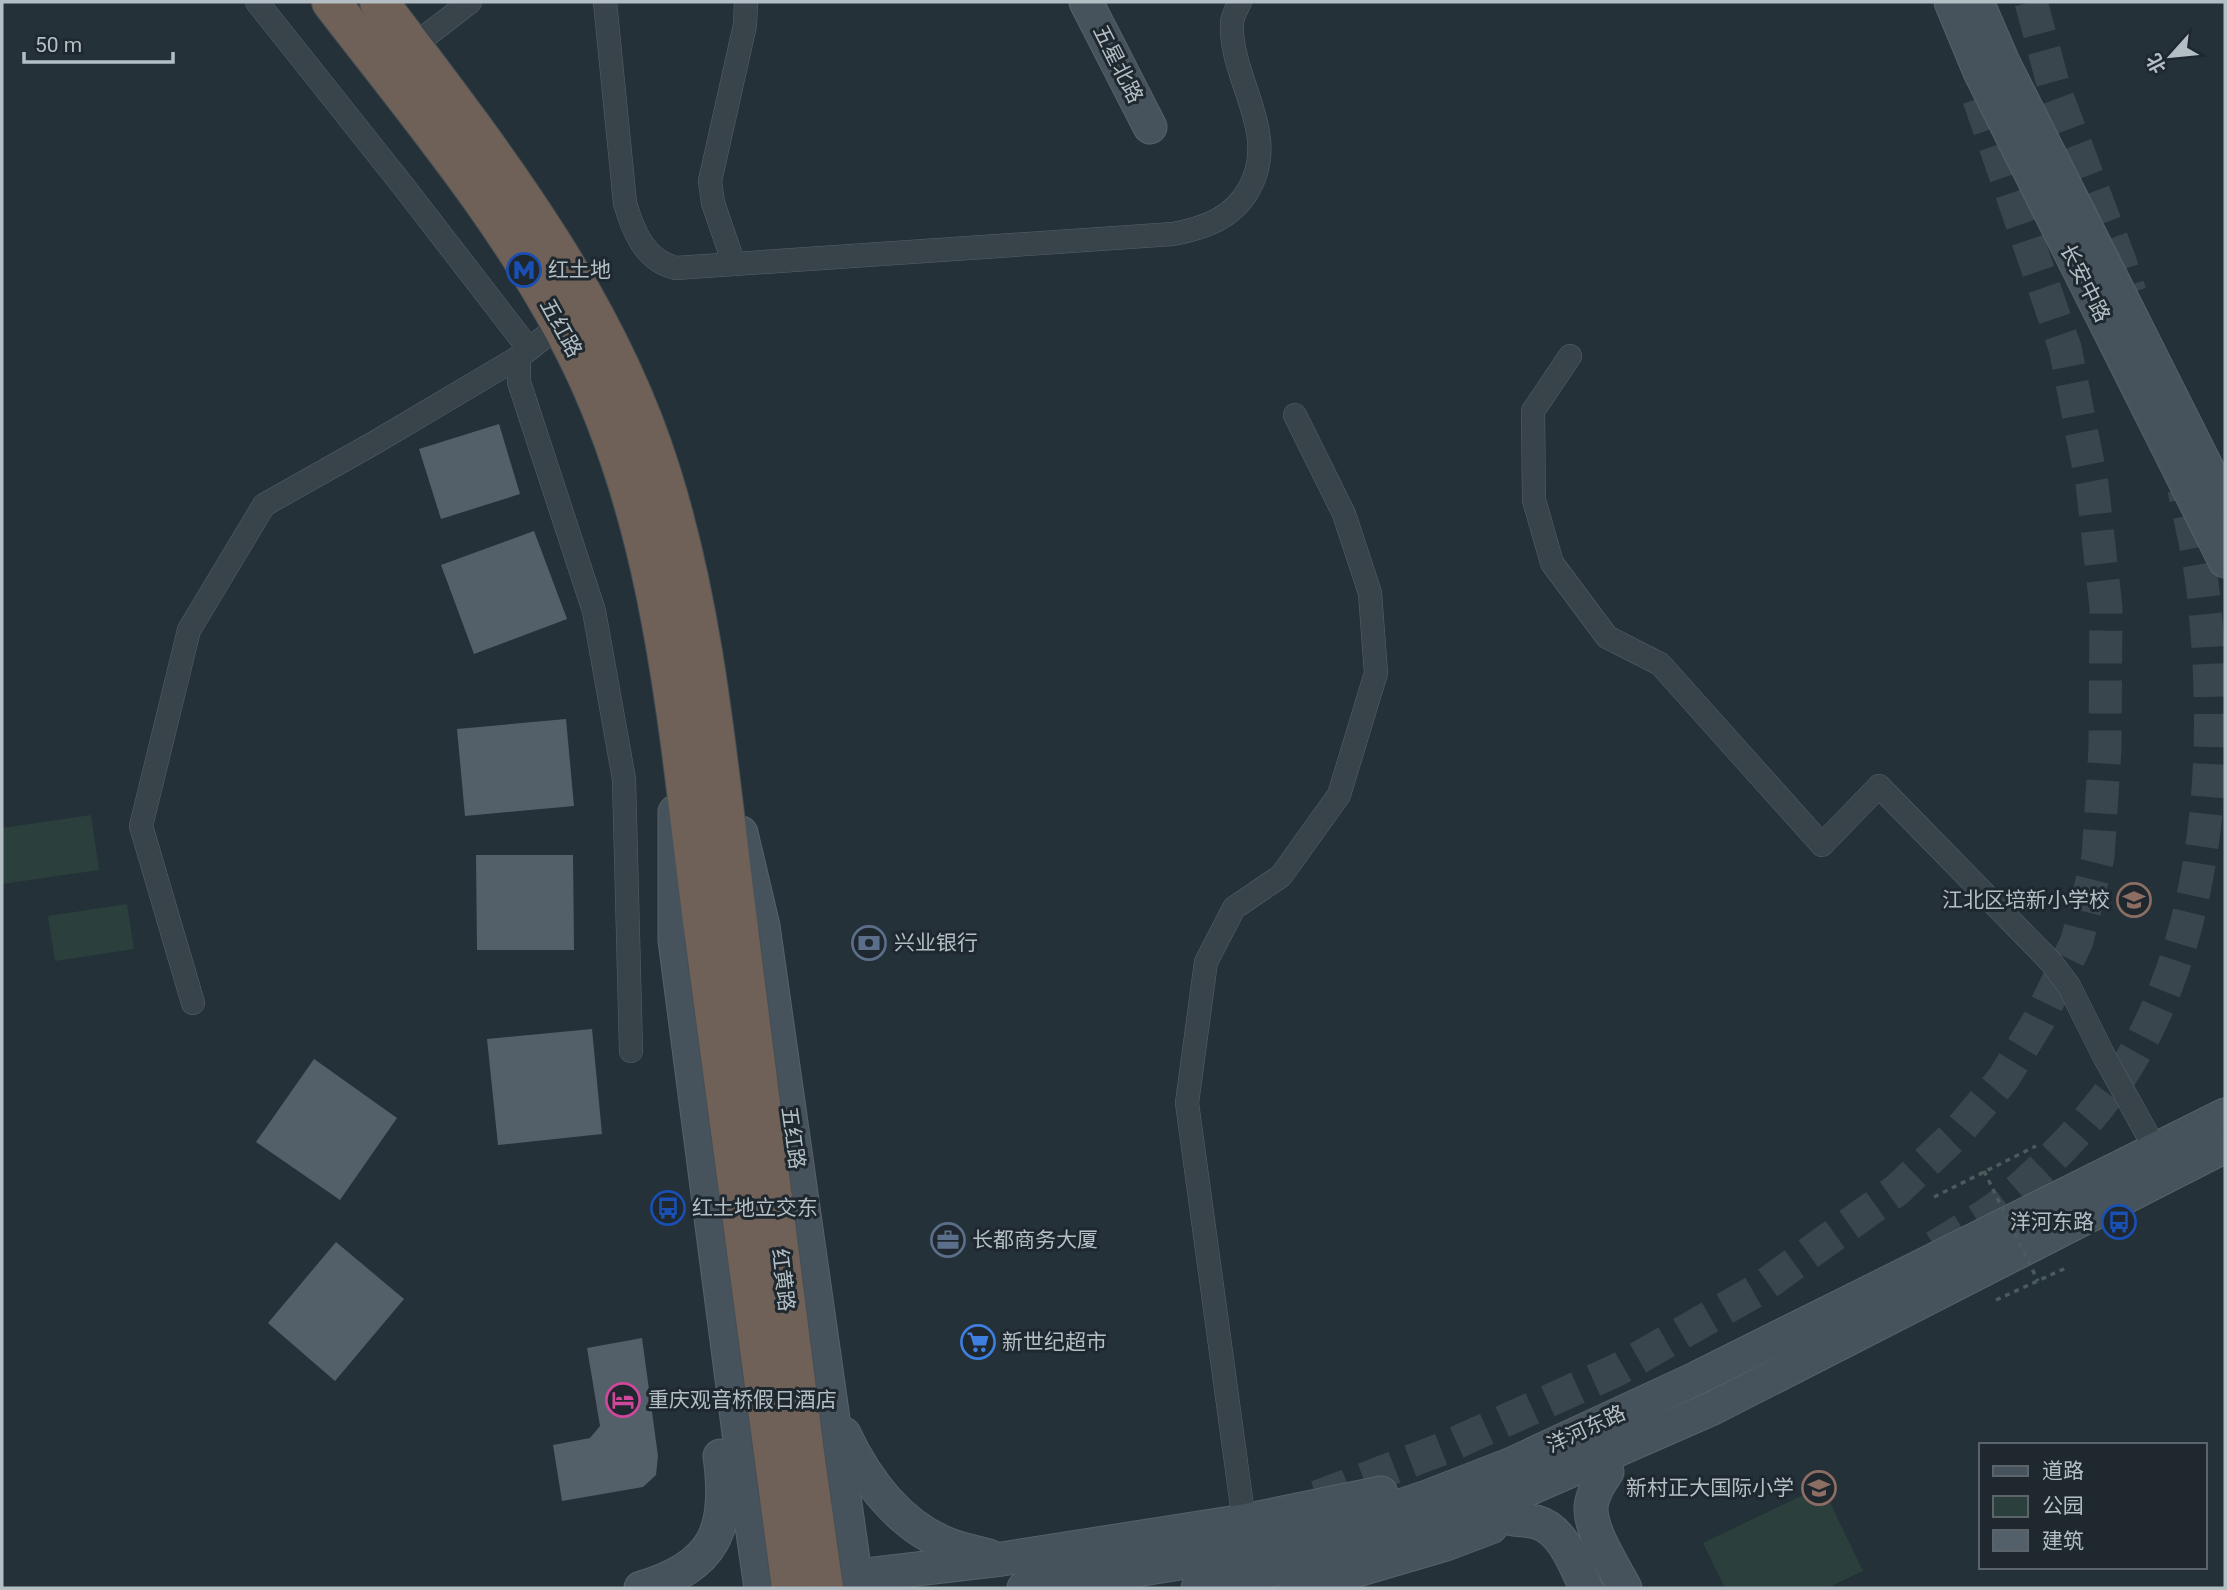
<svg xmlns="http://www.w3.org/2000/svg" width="2227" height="1590" viewBox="0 0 2227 1590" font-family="Roboto,'Noto Sans SC',sans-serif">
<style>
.green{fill:#2b3f3c}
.building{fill:#53606a}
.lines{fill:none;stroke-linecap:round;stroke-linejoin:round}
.secondary-tunnel{stroke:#3a464e;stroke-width:33;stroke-dasharray:33 17;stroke-linecap:butt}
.street-casing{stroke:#576167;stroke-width:24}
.secondary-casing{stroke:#576167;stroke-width:35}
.highway-casing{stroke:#444e54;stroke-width:40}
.path{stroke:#495b5a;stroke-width:3.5;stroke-dasharray:5 5;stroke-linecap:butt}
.street{stroke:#39434a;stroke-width:23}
.secondary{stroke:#47535c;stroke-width:33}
.highway{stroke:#6f6157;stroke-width:38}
.highway-bridge-casing{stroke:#444e54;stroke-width:40;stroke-linecap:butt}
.path-bridge{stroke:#495b5a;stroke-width:3.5;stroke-dasharray:5 5;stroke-linecap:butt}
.highway-bridge{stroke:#6f6157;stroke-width:38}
.labels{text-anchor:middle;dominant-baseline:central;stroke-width:6;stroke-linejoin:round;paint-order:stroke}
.street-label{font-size:21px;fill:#b4bec5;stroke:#1e282e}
.poi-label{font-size:21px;fill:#b4bec5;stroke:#1e282e;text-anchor:start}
</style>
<rect width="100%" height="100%" fill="#253139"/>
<!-- green -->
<g class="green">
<polygon points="91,815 99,870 2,884 2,828"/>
<polygon points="127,904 134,949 55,961 48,916"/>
<polygon points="1822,1486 1863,1571 1827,1588 1725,1588 1703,1543"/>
</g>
<!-- building -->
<g class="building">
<polygon points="499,424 520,494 441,519 419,449"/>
<polygon points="534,531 567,619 474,654 441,565"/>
<polygon points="566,719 574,806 465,816 457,729"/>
<polygon points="476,855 573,855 574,950 477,950"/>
<polygon points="592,1029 602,1134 498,1145 487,1039"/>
<polygon points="314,1059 397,1118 340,1200 256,1142"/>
<polygon points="336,1242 404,1299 335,1381 268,1323"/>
<polygon points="642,1338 658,1456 656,1475 643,1487 562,1501 553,1445 590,1438 600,1426 587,1348"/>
</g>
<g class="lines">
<!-- secondary-tunnel -->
<g class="secondary-tunnel">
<polyline points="2031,2 2055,91 2120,261 2130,293"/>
<path d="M1935 1247C1960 1231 1987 1216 2010 1197 2047 1165 2083 1129 2112 1089 2212 947 2222 750 2202 583 2198 552 2190 520 2184 489"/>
<polyline points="1317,1497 1442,1449 1617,1370 1759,1289 1897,1190 1957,1133 2003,1079 2039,1020 2077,941 2098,857 2105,748 2106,607 2092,484 2065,348 1973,82"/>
</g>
<!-- street casing -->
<g class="street-casing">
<g id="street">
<polyline points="257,2 404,187 529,349"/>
<path d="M605 2 625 203C633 231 645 261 676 268L1173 234C1205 228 1233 218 1249 189 1281 132 1229 79 1232 22 1233 15 1237 8 1240 2"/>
<polyline points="413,46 470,2"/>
<polyline points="734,264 713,203 710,181 745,25 746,2"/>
<polyline points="560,325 519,357 519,382 594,611 624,779 631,1051"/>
<polyline points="1570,356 1533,411 1534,500 1552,563 1607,637 1660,664 1822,845 1879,786 2051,962 2069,986 2104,1056 2156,1150"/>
<polyline points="193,1003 141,826 189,630 264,505 374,443 519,357"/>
<polyline points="1244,1521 1187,1103 1206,962 1234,908 1281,876 1339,795 1376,673 1370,593 1344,514 1295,415"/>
</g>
</g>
<!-- secondary casing -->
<g class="secondary-casing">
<g id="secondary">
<polyline points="1086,2 1150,127"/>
<polyline points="1951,2 1980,72 2225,561"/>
<polyline points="1977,2 2003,62 2225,504"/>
<polyline points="675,812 675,940 743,1464 761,1588"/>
<polyline points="741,833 763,926 857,1588"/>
<path d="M844 1434C866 1481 901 1528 952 1546 964 1550 977 1553 989 1556"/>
<path d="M1607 1472C1600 1482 1592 1494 1591 1507 1590 1531 1614 1567 1625 1588"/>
<path d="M1513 1519C1520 1520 1529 1520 1536 1522 1563 1529 1575 1565 1586 1588"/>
<polyline points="833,1579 1002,1559 1244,1521 1381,1493"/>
<path d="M641 1588C716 1566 730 1529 720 1456"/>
<polyline points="1024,1588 1180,1563 1314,1535 1427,1497 1512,1464 1697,1378 2225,1115"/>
<polyline points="1198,1588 1319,1558 1435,1524 1524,1491 1713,1408 2225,1146"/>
<polyline points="1296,1588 1446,1544 1491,1527"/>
</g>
</g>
<!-- highway casing -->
<g class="highway-casing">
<g id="highway">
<path d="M331 2C417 114 513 227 576 354 666 534 678 740 704 936"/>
<path d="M379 2C489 148 606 294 661 471 708 619 719 776 739 929"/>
</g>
</g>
<!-- path -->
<g class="path">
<polyline points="1934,1197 2036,1146"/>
<polyline points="1996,1300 2068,1267"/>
</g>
<!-- street -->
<use href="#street" class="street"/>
<!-- secondary -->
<use href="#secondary" class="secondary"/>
<!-- highway -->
<use href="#highway" class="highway"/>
<!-- highway-bridge casing -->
<g class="highway-bridge-casing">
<g id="highway-bridge">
<polyline points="739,929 805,1453 824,1588"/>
<polyline points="704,936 791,1588"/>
</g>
</g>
<!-- path-bridge -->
<polyline class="path-bridge" points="1984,1171 2038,1281"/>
<!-- highway-bridge -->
<use href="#highway-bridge" class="highway-bridge"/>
</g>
<!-- icons -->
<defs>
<g id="metro-ring" transform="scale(1.75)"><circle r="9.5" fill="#1e282e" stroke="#1a4fb4" stroke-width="1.5"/><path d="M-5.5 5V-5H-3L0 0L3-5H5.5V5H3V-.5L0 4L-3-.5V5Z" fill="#1a4fb4"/></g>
<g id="school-ring" transform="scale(1.75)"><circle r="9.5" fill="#1e282e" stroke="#8d6e63" stroke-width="1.5"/><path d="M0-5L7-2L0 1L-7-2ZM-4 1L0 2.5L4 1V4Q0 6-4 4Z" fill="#8d6e63"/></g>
<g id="bank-ring" transform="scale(1.75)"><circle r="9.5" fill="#1e282e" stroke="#5c6f8a" stroke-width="1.5"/><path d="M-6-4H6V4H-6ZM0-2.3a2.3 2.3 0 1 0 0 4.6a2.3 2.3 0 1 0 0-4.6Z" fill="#5c6f8a"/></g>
<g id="bus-ring" transform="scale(1.75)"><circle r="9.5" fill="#1e282e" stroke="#1a4fb4" stroke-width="1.5"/><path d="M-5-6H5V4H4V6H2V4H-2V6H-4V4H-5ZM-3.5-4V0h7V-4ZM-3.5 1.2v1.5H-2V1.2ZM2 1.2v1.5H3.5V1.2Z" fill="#1a4fb4"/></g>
<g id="office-ring" transform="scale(1.75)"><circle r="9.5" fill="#1e282e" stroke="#5c6f8a" stroke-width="1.5"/><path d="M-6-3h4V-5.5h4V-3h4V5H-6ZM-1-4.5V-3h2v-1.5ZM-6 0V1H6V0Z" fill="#5c6f8a"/></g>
<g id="supermarket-ring" transform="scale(1.75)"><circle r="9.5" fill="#1e282e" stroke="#3f7fe0" stroke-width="1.5"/><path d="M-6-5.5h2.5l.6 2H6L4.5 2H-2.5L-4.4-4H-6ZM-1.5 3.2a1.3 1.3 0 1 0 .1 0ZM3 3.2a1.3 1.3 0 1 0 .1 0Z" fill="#3f7fe0"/></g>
<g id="hotel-ring" transform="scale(1.75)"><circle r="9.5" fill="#1e282e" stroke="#d1479c" stroke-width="1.5"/><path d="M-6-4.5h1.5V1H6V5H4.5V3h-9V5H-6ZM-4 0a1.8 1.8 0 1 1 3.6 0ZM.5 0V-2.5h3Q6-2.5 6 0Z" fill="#d1479c"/></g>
</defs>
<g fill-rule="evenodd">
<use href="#metro-ring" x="524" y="270"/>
<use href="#school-ring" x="2134" y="900"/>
<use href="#bank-ring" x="869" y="943"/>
<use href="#bus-ring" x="668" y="1208"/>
<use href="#bus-ring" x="2119" y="1222"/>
<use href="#office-ring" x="948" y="1240"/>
<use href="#supermarket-ring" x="978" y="1342"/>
<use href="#hotel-ring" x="623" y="1400"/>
<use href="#school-ring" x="1819" y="1488"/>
</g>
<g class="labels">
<!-- street labels -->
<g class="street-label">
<text transform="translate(1118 64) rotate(63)">五星北路</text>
<text transform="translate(2085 283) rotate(63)">长安中路</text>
<text transform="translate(561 328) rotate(61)">五红路</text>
<text transform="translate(793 1138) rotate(82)">五红路</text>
<text transform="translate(783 1280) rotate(83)">红黄路</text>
<text transform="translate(1586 1429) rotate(-25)">洋河东路</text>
</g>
<!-- poi labels -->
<g class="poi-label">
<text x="548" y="270">红土地</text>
<text x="2110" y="900" text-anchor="end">江北区培新小学校</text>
<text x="894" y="943">兴业银行</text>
<text x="692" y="1208">红土地立交东</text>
<text x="2094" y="1222" text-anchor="end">洋河东路</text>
<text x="972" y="1240">长都商务大厦</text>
<text x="1002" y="1342">新世纪超市</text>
<text x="648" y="1400">重庆观音桥假日酒店</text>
<text x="1794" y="1488" text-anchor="end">新村正大国际小学</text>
</g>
</g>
<!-- border -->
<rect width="2227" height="1590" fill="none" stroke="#b4bec5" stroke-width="7"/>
<!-- legend -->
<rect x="1979" y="1443" width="228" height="126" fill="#1e282e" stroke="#5a646a" stroke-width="2"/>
<rect x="1993" y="1466" width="35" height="10" fill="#47535c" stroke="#5a646a" stroke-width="2"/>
<text x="2042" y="1478" font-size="21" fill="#b4bec5">道路</text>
<rect x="1993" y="1496" width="35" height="21" fill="#2b3f3c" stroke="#5a646a" stroke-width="2"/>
<text x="2042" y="1513" font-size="21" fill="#b4bec5">公园</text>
<rect x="1993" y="1530" width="35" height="21" fill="#53606a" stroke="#5a646a" stroke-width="2"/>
<text x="2042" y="1548" font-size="21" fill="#b4bec5">建筑</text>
<!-- north arrow -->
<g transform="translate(2171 56) rotate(243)" stroke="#1e282e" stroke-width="5" paint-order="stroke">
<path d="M0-5L12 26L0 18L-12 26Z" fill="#b4bec5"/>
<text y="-10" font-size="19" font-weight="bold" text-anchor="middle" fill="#b4bec5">北</text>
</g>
<!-- scale -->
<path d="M24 52v10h149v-10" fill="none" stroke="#b4bec5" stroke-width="3.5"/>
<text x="35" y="52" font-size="21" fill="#b4bec5" stroke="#1e282e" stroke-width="5" paint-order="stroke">50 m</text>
</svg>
